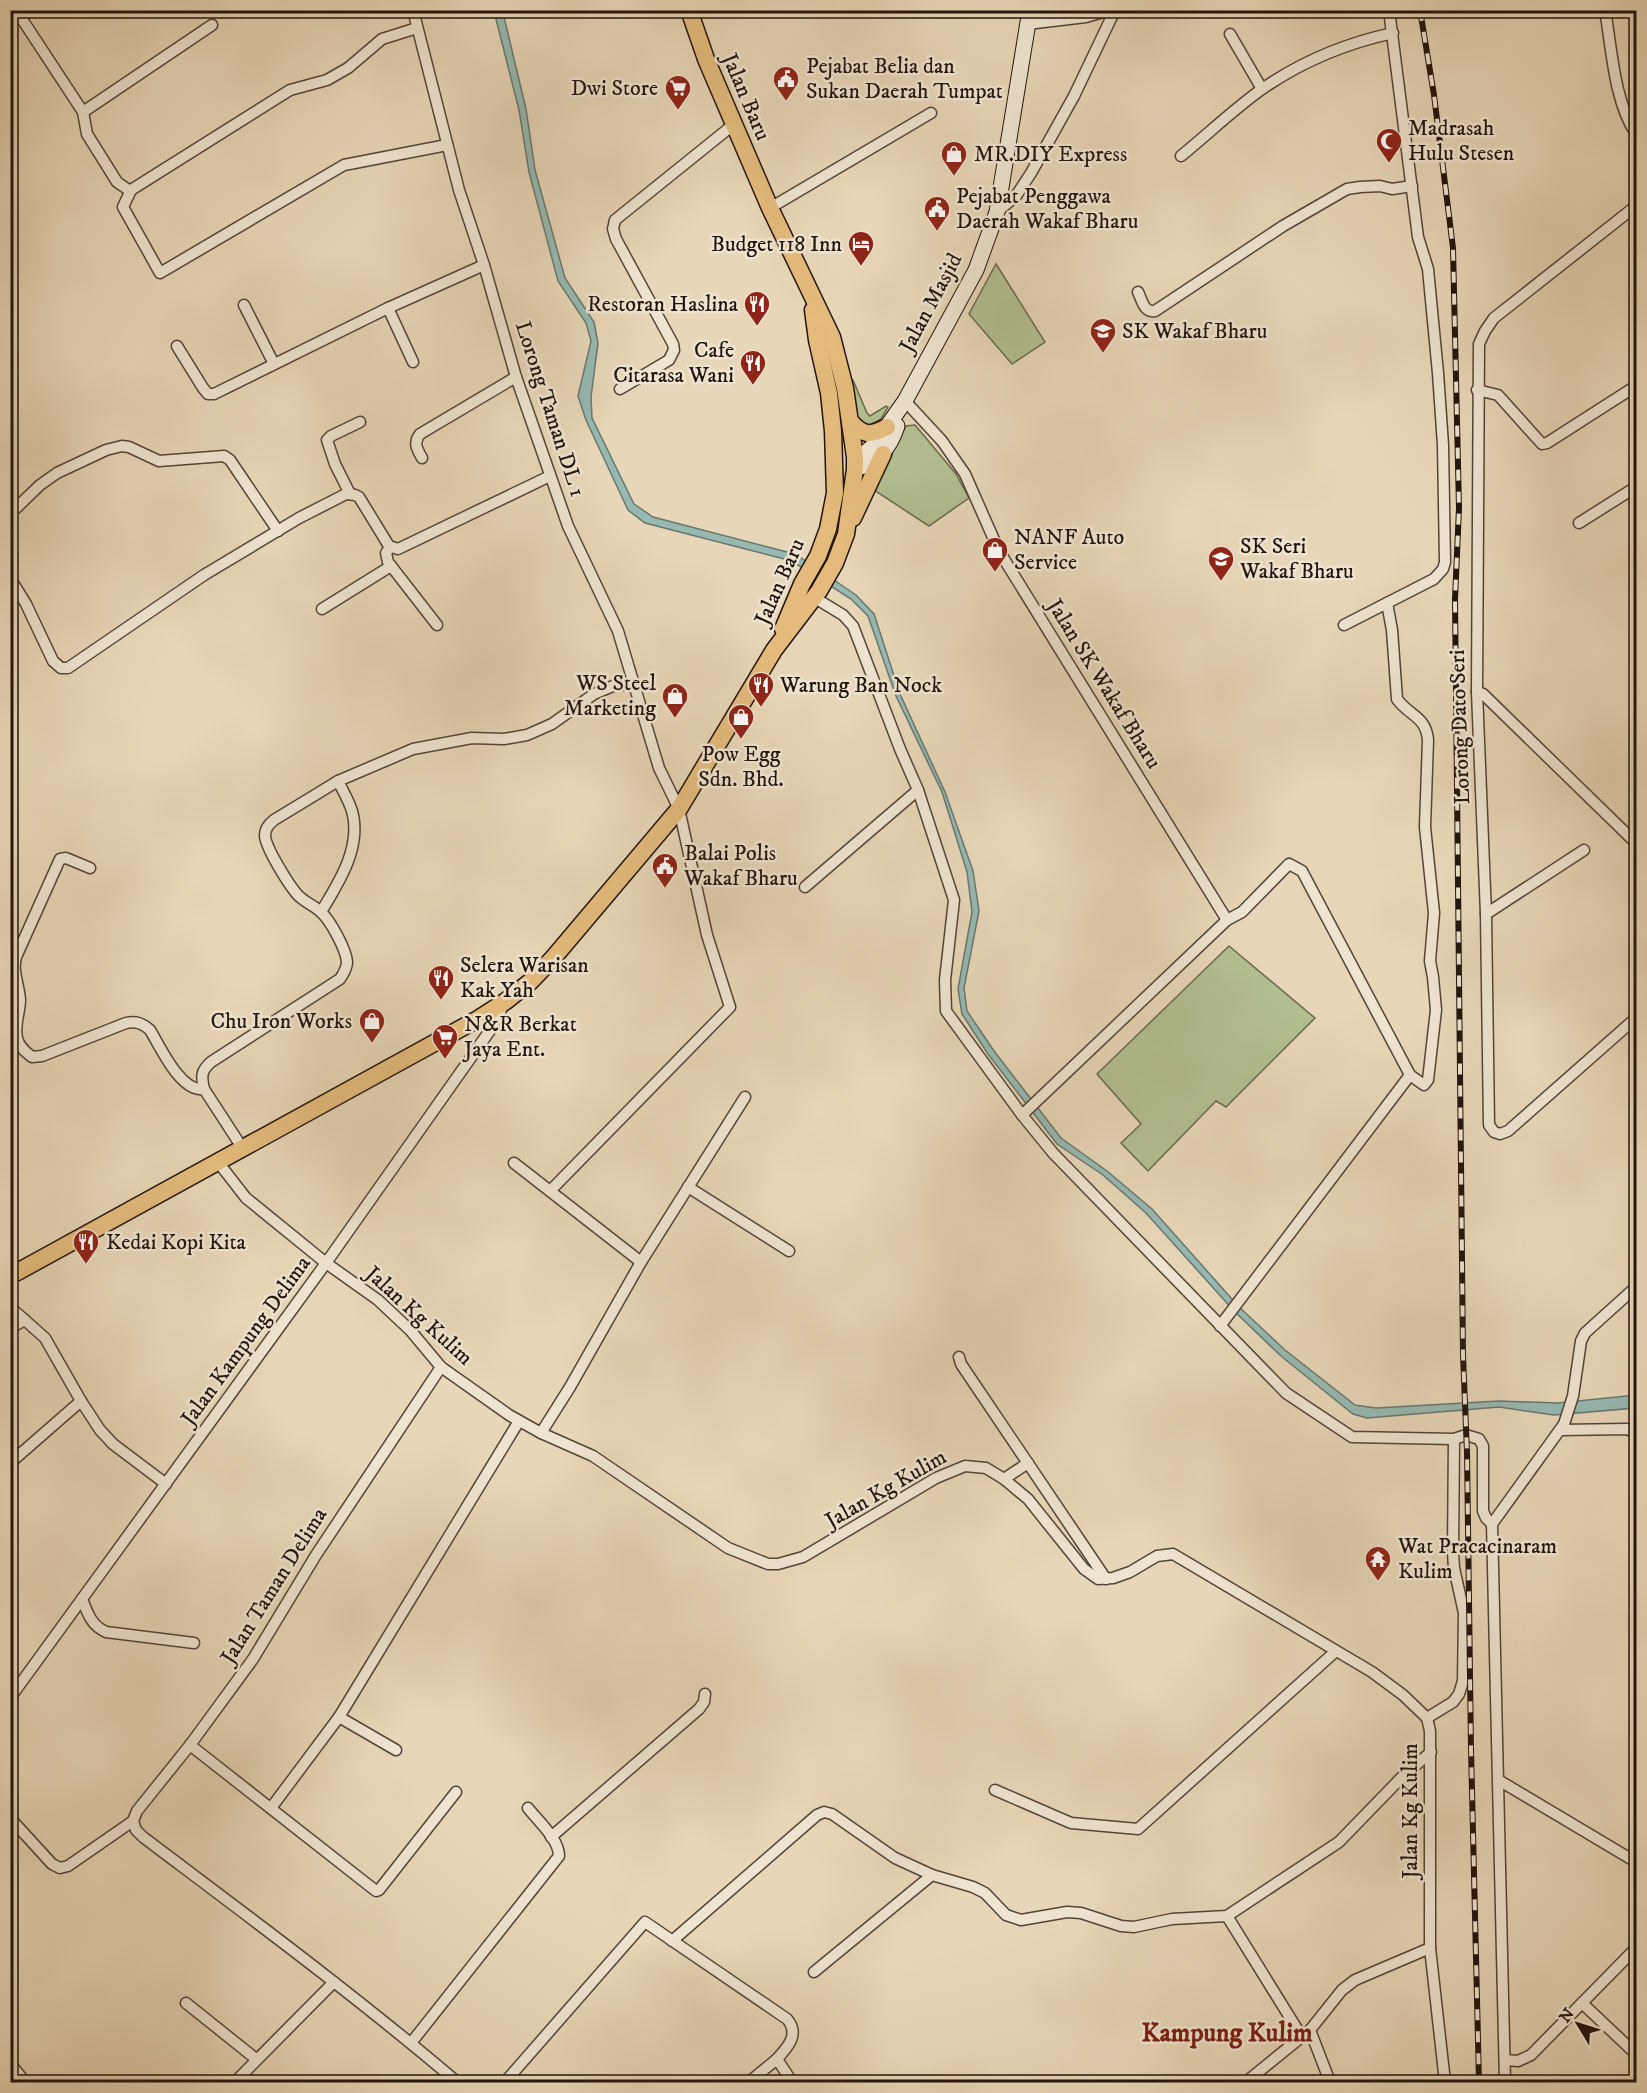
<svg xmlns="http://www.w3.org/2000/svg" width="1647" height="2093" viewBox="0 0 1647 2093" font-family="'IM FELL DW Pica',serif">
<style>
.green{fill:#b2be91;stroke:#6a694f;stroke-width:1.5}
.water{fill:#97b9b2;stroke:#687770;stroke-width:1.5}
.lines{fill:none;stroke-linecap:round;stroke-linejoin:round}
.street-casing{stroke:#534438;stroke-width:13}
.secondary-casing{stroke:#22140d;stroke-width:17}
.primary-casing{stroke:#22140d;stroke-width:19}
.street{stroke:#efe4d0;stroke-width:10}
.secondary{stroke:#efe4d0;stroke-width:15}
.primary{stroke:#e4bb7c;stroke-width:16}
.rail-casing{stroke:#22140d;stroke-width:6}
.rail{stroke:#efe4d0;stroke-width:4;stroke-dasharray:11;stroke-linecap:butt}
.labels{text-anchor:middle;dominant-baseline:central;stroke-width:5;stroke-linejoin:round;paint-order:stroke}
.poi-label{font-size:22px;fill:#22140d;stroke:#efe4d0;text-anchor:start}
.street-label{font-size:22px;fill:#22140d;stroke:#efe4d0}
.quarter-label{font-size:26px;font-weight:bold;fill:#7a1f14;stroke:#efe4d0}
</style>
<rect width="100%" height="100%" fill="#e7d6b7"/>
<filter id="stains"><feTurbulence type="fractalNoise" baseFrequency=".00333" numOctaves="4"/><feColorMatrix values="0 0 0 0 .2 0 0 0 0 .09 0 0 0 0 .02 0 0 0 .5 -.17"/></filter>
<radialGradient id="worn" r=".72"><stop offset=".6" stop-color="#630" stop-opacity="0"/><stop offset="1" stop-color="#630" stop-opacity=".3"/></radialGradient>
<!-- green -->
<g class="green">
<polygon points="996,264 1045,342 1012,364 969,314"/>
<polygon points="848,378 853,380 867,413 870,416 886,406 888,407 881,419 868,426 856,417"/>
<polygon points="915,425 956,474 969,498 929,526 874,490 906,426"/>
<polygon points="1229,946 1315,1018 1226,1107 1216,1101 1148,1171 1121,1143 1141,1124 1097,1074"/>
</g>
<!-- water -->
<polygon class="water" points="491,11 500,11 504,17 526,109 535,170 565,278 594,322 598,343 591,397 592,418 634,504 653,517 795,554 856,595 874,614 900,694 945,792 973,871 979,911 964,988 967,1011 994,1051 1061,1138 1107,1171 1152,1209 1239,1307 1285,1350 1355,1405 1376,1408 1499,1401 1558,1403 1636,1395 1636,1408 1554,1415 1499,1407 1367,1418 1353,1414 1281,1356 1234,1311 1146,1213 1103,1175 1057,1144 988,1054 962,1014 958,989 972,912 967,872 942,792 896,696 868,616 851,599 792,561 645,523 628,510 586,420 578,396 591,341 586,323 558,281 529,172 519,110 496,19"/>
<g class="lines">
<!-- street casing -->
<g class="street-casing">
<g id="street">
<polyline points="16,10 83,112 87,134 117,182 127,189 131,190 290,90 327,80 348,68 382,39 417,28"/>
<polyline points="413,10 459,190 484,265 516,377 568,526 618,631 659,768 679,809 707,935 730,1007 550,1191"/>
<path d="M1605 10C1612 50 1614 101 1636 134"/>
<polyline points="1027,24 1086,17 1110,10"/>
<polyline points="1230,34 1262,89"/>
<polyline points="83,112 212,25"/>
<path d="M1181 156C1208 134 1234 109 1262 89 1301 62 1347 43 1393 33"/>
<polyline points="131,190 123,207 160,273 344,165 447,145"/>
<polyline points="1636,206 1494,318 1485,331 1479,344 1477,692 1486,914 1489,1125 1494,1132 1500,1134 1508,1131 1636,1018"/>
<polyline points="770,208 931,113"/>
<polyline points="997,212 1016,196 1031,173 1074,96 1115,10"/>
<path d="M1138 292C1142 300 1144 313 1155 311L1283 226 1347 189 1360 187 1380 186 1392 189 1412 186"/>
<polyline points="244,305 274,364"/>
<polyline points="388,308 413,362"/>
<polyline points="177,346 203,388 208,394 214,394 388,308 484,265"/>
<polyline points="620,389 669,360 674,350 673,344 616,239 613,229 615,220 733,125"/>
<polyline points="1477,390 1498,395 1542,444 1547,443 1636,386"/>
<polyline points="905,401 942,441 965,474 999,551 1227,920"/>
<path d="M422 458C417 449 413 443 420 434L516 377"/>
<polyline points="350,494 335,464 327,440 331,436 360,422"/>
<polyline points="10,514 40,485 57,473 106,450 122,446 129,447 159,461 224,456 230,460 278,531"/>
<polyline points="1579,523 1636,487"/>
<polyline points="390,547 386,553 388,562 437,625"/>
<polyline points="10,578 26,604 53,661 61,668 68,668 204,575 299,518 346,494 355,495 359,497 389,546 398,549 550,476"/>
<polyline points="815,598 843,615 853,626 900,749 918,790 954,900 945,980 946,1011 1022,1115 1053,1153 1286,1393 1352,1437 1454,1439 1466,1435 1479,1439 1483,1446 1483,1511 1486,1518 1492,1524"/>
<polyline points="322,609 391,566"/>
<polyline points="1344,625 1434,579 1443,569 1445,562 1443,445 1438,373 1428,269 1418,237 1389,10"/>
<polyline points="1477,692 1483,694 1636,843"/>
<path d="M90 868 66 858 60 859 16 957C12 972 19 984 20 1000 20 1012 14 1025 17 1038 19 1047 26 1052 32 1057L42 1056 126 1023C136 1021 142 1023 150 1030 161 1048 181 1093 204 1089"/>
<polyline points="805,887 918,790"/>
<path d="M321 912C339 882 362 847 352 811 349 801 343 791 338 781"/>
<polyline points="1486,914 1584,850"/>
<path d="M1022 1115 1227 920 1242 912 1289 864 1302 871 1410 1075 1424 1085 1428 1080 1436 1010 1433 977 1430 961 1434 913 1425 827 1428 740C1426 716 1409 716 1397 699L1392 630 1387 603"/>
<path d="M243 1149 204 1089C201 1076 201 1071 211 1062L340 979C343 974 347 969 347 962 346 949 331 922 322 913 314 905 303 902 296 893 288 883 265 847 265 835 265 829 269 824 274 820L338 781 413 749 472 738 504 739 527 735 552 724 594 694 613 686 633 683"/>
<polyline points="218,1162 246,1198 326,1263 378,1300 410,1330 441,1367 509,1415 541,1433 593,1456 728,1548 768,1564 778,1564 803,1557 936,1478 965,1466 986,1468 1004,1479 1028,1499 1084,1569 1098,1579 1113,1578 1130,1572 1157,1556 1173,1554 1372,1672 1403,1695 1427,1718 1430,1731 1430,1948 1445,2082"/>
<polyline points="514,1163 641,1262"/>
<polyline points="688,1187 789,1251"/>
<polyline points="10,1307 45,1338 81,1401 100,1430 113,1444 166,1484"/>
<polyline points="1220,1326 1410,1075"/>
<polyline points="10,1328 25,1320"/>
<polyline points="959,1357 961,1364 1106,1579"/>
<polyline points="1560,1430 1627,1429 1636,1433"/>
<polyline points="541,1433 570,1387 641,1262 745,1097"/>
<polyline points="10,1463 81,1401"/>
<polyline points="1004,1479 1028,1463"/>
<path d="M82 1599C88 1614 91 1625 106 1632L194 1643"/>
<polyline points="10,1698 326,1263 491,1029 504,1004"/>
<polyline points="339,1717 396,1750"/>
<polyline points="1427,1718 1453,1702 1459,1694 1463,1681 1464,1613 1454,1568 1453,1552 1454,1439"/>
<polyline points="190,1745 376,1891 379,1890 456,1792"/>
<polyline points="1500,1781 1636,1862"/>
<polyline points="995,1790 1071,1823 1138,1829 1336,1651"/>
<polyline points="271,1808 339,1717 519,1421"/>
<polyline points="10,1818 52,1864 60,1868 68,1866 133,1821"/>
<polyline points="133,1821 137,1811 190,1745 253,1659 316,1555 441,1367"/>
<path d="M133 1821 136 1830 143 1837C249 1917 356 1996 457 2082"/>
<polyline points="551,1837 699,1709 704,1702 705,1694"/>
<polyline points="1227,1916 1302,2037"/>
<polyline points="672,1941 817,1815 824,1812 832,1814 895,1858 932,1875 973,1887 985,1893 1006,1915 1021,1920 1067,1912 1081,1913 1121,1926 1134,1927 1172,1919 1227,1916 1339,1842 1401,1778 1431,1752"/>
<polyline points="814,1972 932,1875"/>
<polyline points="186,2003 256,2059"/>
<polyline points="1582,2003 1636,1948"/>
<polyline points="1310,2030 1330,2082"/>
<path d="M411 2043 559 1856C559 1839 538 1821 528 1808"/>
<polyline points="1505,2060 1518,2061 1531,2055 1582,2003 1636,2054"/>
<polyline points="10,2063 25,2082"/>
<polyline points="235,2082 334,1982"/>
<path d="M505 2082 645 1922 787 2019C800 2034 788 2047 777 2059"/>
<polyline points="749,2082 777,2059 792,2082"/>
<polyline points="1246,2082 1310,2030 1342,1990 1355,1980 1430,1948"/>
<polyline points="1505,2082 1492,1524 1564,1424 1573,1396 1581,1341 1585,1333 1636,1287"/>
</g>
</g>
<!-- secondary casing -->
<g class="secondary-casing">
<g id="secondary">
<polyline points="855,457 864,454 874,445 905,401 976,270 997,212 1030,10"/>
<path d="M855 469C877 463 890 448 897 426"/>
</g>
</g>
<!-- primary casing -->
<g class="primary-casing">
<g id="primary">
<path d="M850 421C863 436 870 436 887 427"/>
<polyline points="853,518 883,454"/>
<polyline points="783,629 802,584 818,556 828,529 835,493 833,431 829,393 817,340 813,310"/>
<polyline points="10,1276 478,1019 506,1001 531,981 554,957 679,809 774,650 819,591 835,563 846,534 855,469 855,457 845,388 832,337 770,208 706,59 689,10"/>
</g>
</g>
<!-- street -->
<use href="#street" class="street"/>
<!-- secondary -->
<use href="#secondary" class="secondary"/>
<!-- primary -->
<use href="#primary" class="primary"/>
<!-- rail casing -->
<g class="rail-casing">
<polyline id="rail" points="1420,10 1434,95 1453,248 1459,508 1455,599 1463,1355 1467,1452 1471,1749 1479,2082"/>
</g>
<!-- rail -->
<use href="#rail" class="rail"/>
</g>
<!-- icons -->
<defs>
<g id="civic-pin" transform="scale(1.35)"><path d="M0 17L-7.5 6A9.5 9.5 0 1 1 7.5 6Z" fill="#8f2418" stroke="#efe4d0"/><path d="M-.6-6.5H3V-4.5H.6V-3L4-1V1h2V6H-6V1h2V-1L-.6-3ZM-1.2 2.5V6h2.4V2.5Z" fill="#fff"/></g>
<g id="supermarket-pin" transform="scale(1.35)"><path d="M0 17L-7.5 6A9.5 9.5 0 1 1 7.5 6Z" fill="#8f2418" stroke="#efe4d0"/><path d="M-6-5.5h2.5l.6 2H6L4.5 2H-2.5L-4.4-4H-6ZM-1.5 3.2a1.3 1.3 0 1 0 .1 0ZM3 3.2a1.3 1.3 0 1 0 .1 0Z" fill="#fff"/></g>
<g id="mosque-pin" transform="scale(1.35)"><path d="M0 17L-7.5 6A9.5 9.5 0 1 1 7.5 6Z" fill="#8f2418" stroke="#efe4d0"/><path d="M3.5-4.9A6 6 0 1 0 3.5 4.9A5 5 0 1 1 3.5-4.9Z" fill="#fff"/></g>
<g id="shop-pin" transform="scale(1.35)"><path d="M0 17L-7.5 6A9.5 9.5 0 1 1 7.5 6Z" fill="#8f2418" stroke="#efe4d0"/><path d="M-5-2.5h2.3a2.7 3.5 0 0 1 5.4 0H5L5.5 6h-11ZM-1.5-2.5h3a1.5 2.3 0 0 0-3 0Z" fill="#fff"/></g>
<g id="hotel-pin" transform="scale(1.35)"><path d="M0 17L-7.5 6A9.5 9.5 0 1 1 7.5 6Z" fill="#8f2418" stroke="#efe4d0"/><path d="M-6-4.5h1.5V1H6V5H4.5V3h-9V5H-6ZM-4 0a1.8 1.8 0 1 1 3.6 0ZM.5 0V-2.5h3Q6-2.5 6 0Z" fill="#fff"/></g>
<g id="restaurant-pin" transform="scale(1.35)"><path d="M0 17L-7.5 6A9.5 9.5 0 1 1 7.5 6Z" fill="#8f2418" stroke="#efe4d0"/><path d="M-5-6h1v4h1v-4h1v4h1v-4h1v5L-1.5 .5V6h-2V.5L-5-1ZM5-6V6H3V1.5H1.5Q1.5-4 5-6Z" fill="#fff"/></g>
<g id="school-pin" transform="scale(1.35)"><path d="M0 17L-7.5 6A9.5 9.5 0 1 1 7.5 6Z" fill="#8f2418" stroke="#efe4d0"/><path d="M0-5L7-2L0 1L-7-2ZM-4 1L0 2.5L4 1V4Q0 6-4 4Z" fill="#fff"/></g>
<g id="temple-pin" transform="scale(1.35)"><path d="M0 17L-7.5 6A9.5 9.5 0 1 1 7.5 6Z" fill="#8f2418" stroke="#efe4d0"/><path d="M0-6L5-2H3V0L6.5 2.5H4V6H1.5V3h-3V6H-4V2.5H-6.5L-3 0V-2H-5Z" fill="#fff"/></g>
</defs>
<g fill-rule="evenodd">
<use href="#civic-pin" x="786" y="79"/>
<use href="#supermarket-pin" x="678" y="88"/>
<use href="#mosque-pin" x="1389" y="141"/>
<use href="#shop-pin" x="954" y="154"/>
<use href="#civic-pin" x="937" y="209"/>
<use href="#hotel-pin" x="861" y="244"/>
<use href="#restaurant-pin" x="757" y="304"/>
<use href="#school-pin" x="1103" y="331"/>
<use href="#restaurant-pin" x="753" y="363"/>
<use href="#shop-pin" x="995" y="550"/>
<use href="#school-pin" x="1221" y="559"/>
<use href="#restaurant-pin" x="761" y="685"/>
<use href="#shop-pin" x="675" y="696"/>
<use href="#shop-pin" x="741" y="717"/>
<use href="#civic-pin" x="665" y="866"/>
<use href="#restaurant-pin" x="441" y="978"/>
<use href="#shop-pin" x="372" y="1021"/>
<use href="#supermarket-pin" x="445" y="1037"/>
<use href="#restaurant-pin" x="86" y="1242"/>
<use href="#temple-pin" x="1378" y="1559"/>
</g>
<g class="labels">
<!-- poi labels -->
<g class="poi-label">
<text x="806" y="66">Pejabat Belia dan<tspan x="806" dy="25">Sukan Daerah Tumpat</tspan></text>
<text x="658" y="88" text-anchor="end">Dwi Store</text>
<text x="1408" y="128">Madrasah<tspan x="1408" dy="25">Hulu Stesen</tspan></text>
<text x="974" y="154">MR.DIY Express</text>
<text x="956" y="196">Pejabat Penggawa<tspan x="956" dy="25">Daerah Wakaf Bharu</tspan></text>
<text x="842" y="244" text-anchor="end">Budget 118 Inn</text>
<text x="738" y="304" text-anchor="end">Restoran Haslina</text>
<text x="1122" y="331">SK Wakaf Bharu</text>
<text x="734" y="350" text-anchor="end">Cafe<tspan x="734" dy="25">Citarasa Wani</tspan></text>
<text x="1014" y="537">NANF Auto<tspan x="1014" dy="25">Service</tspan></text>
<text x="1240" y="546">SK Seri<tspan x="1240" dy="25">Wakaf Bharu</tspan></text>
<text x="656" y="683" text-anchor="end">WS Steel<tspan x="656" dy="25">Marketing</tspan></text>
<text x="780" y="685">Warung Ban Nock</text>
<text x="741" y="754" text-anchor="middle">Pow Egg<tspan x="741" dy="25">Sdn. Bhd.</tspan></text>
<text x="684" y="853">Balai Polis<tspan x="684" dy="25">Wakaf Bharu</tspan></text>
<text x="460" y="965">Selera Warisan<tspan x="460" dy="25">Kak Yah</tspan></text>
<text x="352" y="1021" text-anchor="end">Chu Iron Works</text>
<text x="464" y="1024">N&amp;R Berkat<tspan x="464" dy="25">Jaya Ent.</tspan></text>
<text x="106" y="1242">Kedai Kopi Kita</text>
<text x="1398" y="1546">Wat Pracacinaram<tspan x="1398" dy="25">Kulim</tspan></text>
</g>
<!-- street labels -->
<g class="street-label">
<text transform="translate(746 97) rotate(67)">Jalan Baru</text>
<text transform="translate(931 303) rotate(-62)">Jalan Masjid</text>
<text transform="translate(550 409) rotate(72)">Lorong Taman DL 1</text>
<text transform="translate(780 582) rotate(-66)">Jalan Baru</text>
<text transform="translate(1104 684) rotate(58)">Jalan SK Wakaf Bharu</text>
<text transform="translate(1460 727) rotate(-92)">Lorong Dato Seri</text>
<text transform="translate(419 1316) rotate(42)">Jalan Kg Kulim</text>
<text transform="translate(246 1341) rotate(-54)">Jalan Kampung Delima</text>
<text transform="translate(886 1489) rotate(-30)">Jalan Kg Kulim</text>
<text transform="translate(274 1586) rotate(-58)">Jalan Taman Delima</text>
<text transform="translate(1410 1811) rotate(-90)">Jalan Kg Kulim</text>
</g>
<!-- quarter labels -->
<g class="quarter-label">
<text x="1227" y="2033">Kampung Kulim</text>
</g>
</g>
<!-- margin -->
<rect width="1647" height="2093" fill="none" stroke="#e7d6b7" stroke-width="36"/>
<rect x="12" y="12" width="1623" height="2069" fill="none" stroke="#22140d" stroke-width="3"/>
<rect x="18" y="18" width="1611" height="2057" fill="none" stroke="#22140d" stroke-width="1.5"/>
<!-- north arrow -->
<g transform="translate(1578 2024) rotate(308)" stroke="#efe4d0" stroke-width="4.5" paint-order="stroke">
<path d="M0-4.5L10 22L0 15L-10 22Z" fill="#22140d"/>
<text y="-9" font-size="16" font-weight="bold" text-anchor="middle" fill="#22140d">N</text>
</g>
<rect width="100%" height="100%" filter="url(#stains)"/>
<rect width="100%" height="100%" fill="url(#worn)"/>
</svg>
